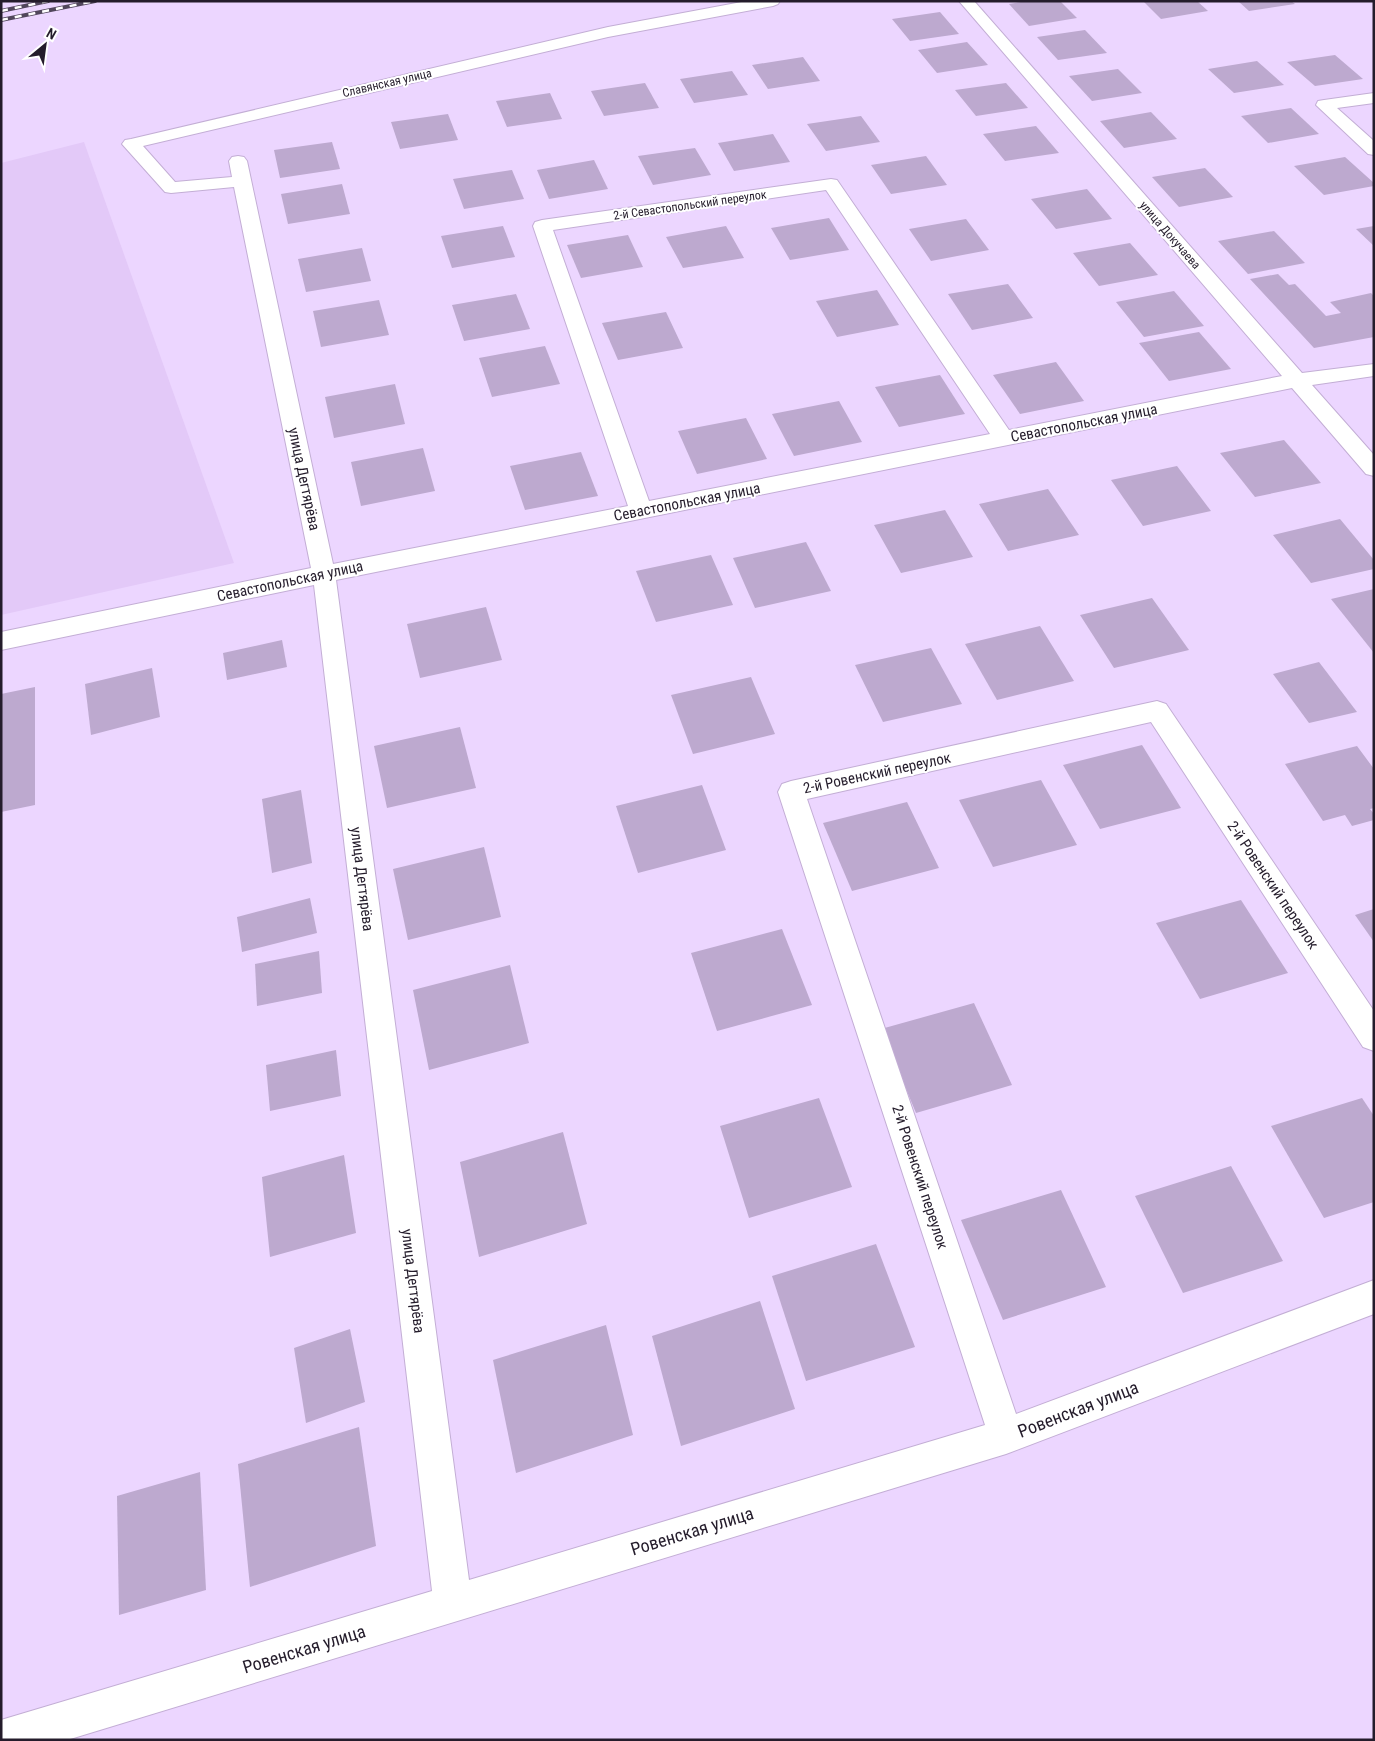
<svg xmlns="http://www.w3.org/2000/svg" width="1375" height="1741" viewBox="0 0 1375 1741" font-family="'Roboto Condensed',sans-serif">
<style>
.built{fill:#e3c9f8}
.building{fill:#bda9cf}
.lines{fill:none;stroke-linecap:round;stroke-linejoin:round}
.street-casing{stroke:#c3aed5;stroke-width:2}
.street{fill:#fff;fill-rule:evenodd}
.rail-casing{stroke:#51465b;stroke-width:4}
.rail{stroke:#fff;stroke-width:2.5;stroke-dasharray:7;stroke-linecap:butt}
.labels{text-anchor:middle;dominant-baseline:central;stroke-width:4;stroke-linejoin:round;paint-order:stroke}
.far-street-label{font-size:12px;fill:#241c2b;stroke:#fff}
.street-label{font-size:15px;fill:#241c2b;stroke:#fff}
.near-street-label{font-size:18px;fill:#241c2b;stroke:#fff}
</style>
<rect width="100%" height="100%" fill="#ecd6ff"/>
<!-- built -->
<polygon class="built" points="84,142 234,563 1,615 1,163"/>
<!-- building -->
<g class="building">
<polygon points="1027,1 1060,1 1077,18 1029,26 1009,4"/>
<polygon points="1143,1 1197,1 1208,11 1161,19"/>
<polygon points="1238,1 1291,1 1295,4 1249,11"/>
<polygon points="940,12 959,34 910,41 892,19"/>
<polygon points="1085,30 1107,53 1058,60 1037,37"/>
<polygon points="967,42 988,65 937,73 918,50"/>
<polygon points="1335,55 1363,79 1315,86 1287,62"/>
<polygon points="803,57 820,81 768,89 752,65"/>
<polygon points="1257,61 1284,85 1234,93 1208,69"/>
<polygon points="1118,69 1142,93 1092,101 1069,76"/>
<polygon points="732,71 748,95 694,103 680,79"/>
<polygon points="645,83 659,108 604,116 591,91"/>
<polygon points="1006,83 1028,108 976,116 955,90"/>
<polygon points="550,93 562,119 507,127 496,101"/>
<polygon points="1291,108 1319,134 1268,143 1241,116"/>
<polygon points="1151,112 1177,139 1124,148 1100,121"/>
<polygon points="448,114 458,140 400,149 391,122"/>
<polygon points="861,116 880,142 826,151 807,124"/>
<polygon points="1036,126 1059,153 1005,161 983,134"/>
<polygon points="773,134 790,162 734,171 718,143"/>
<polygon points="332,142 340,169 280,178 274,150"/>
<polygon points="695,148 711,175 653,185 638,156"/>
<polygon points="926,156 947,185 891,194 871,165"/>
<polygon points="1345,157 1374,183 1374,186 1324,195 1294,166"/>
<polygon points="594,160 608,189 549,199 537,170"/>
<polygon points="1205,168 1233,197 1179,207 1152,177"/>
<polygon points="512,170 524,199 464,209 453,179"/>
<polygon points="342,184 350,214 288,224 281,194"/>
<polygon points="1087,189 1112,219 1056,229 1031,199"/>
<polygon points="829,218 849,250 790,260 771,228"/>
<polygon points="966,219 989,250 931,261 909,229"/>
<polygon points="503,226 515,257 452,268 441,236"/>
<polygon points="726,226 744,258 683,268 666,237"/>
<polygon points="1374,226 1374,246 1356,229"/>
<polygon points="1274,231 1305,263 1248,274 1218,241"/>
<polygon points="628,235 643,267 581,278 567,245"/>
<polygon points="1130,243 1158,275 1099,286 1073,253"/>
<polygon points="362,248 371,281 306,292 298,259"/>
<polygon points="1278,274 1289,285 1295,284 1326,316 1341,313 1330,302 1371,293 1374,296 1374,337 1314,348 1250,279"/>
<polygon points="1008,284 1033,318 972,330 948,294"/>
<polygon points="877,290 899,325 837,337 816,301"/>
<polygon points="1174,291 1204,326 1144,337 1116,302"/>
<polygon points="516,294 530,329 464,341 452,305"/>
<polygon points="379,300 389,335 321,347 313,311"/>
<polygon points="666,312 683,348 618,360 602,323"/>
<polygon points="1199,332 1231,369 1169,381 1139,343"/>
<polygon points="545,346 560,384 492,397 479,358"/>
<polygon points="1056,362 1084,401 1020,414 993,375"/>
<polygon points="940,375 965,414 899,427 875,387"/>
<polygon points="395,384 405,424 334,438 325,397"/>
<polygon points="839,401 862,442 794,456 772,414"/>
<polygon points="746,418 767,459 697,474 678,431"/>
<polygon points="1284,440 1321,483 1255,497 1220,453"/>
<polygon points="423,448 435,491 361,506 351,462"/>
<polygon points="581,452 598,496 525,510 510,466"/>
<polygon points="1177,466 1211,511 1143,526 1111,480"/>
<polygon points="1048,489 1079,535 1008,551 979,504"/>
<polygon points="945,510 973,557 901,573 874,525"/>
<polygon points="1340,519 1374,560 1374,569 1311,583 1273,535"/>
<polygon points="806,542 831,591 755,608 733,558"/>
<polygon points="711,555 733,605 656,622 636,571"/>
<polygon points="1374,589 1374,653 1331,599"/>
<polygon points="1152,598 1189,650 1114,668 1080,615"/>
<polygon points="486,607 502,660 420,678 407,624"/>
<polygon points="1040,626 1074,681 997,700 965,644"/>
<polygon points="282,640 287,667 227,680 223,653"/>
<polygon points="931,648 962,704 883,722 855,665"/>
<polygon points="1319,662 1357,712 1309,723 1273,674"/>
<polygon points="152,668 160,717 91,735 85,684"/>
<polygon points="751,677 775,734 693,754 671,695"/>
<polygon points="35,687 35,805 1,812 1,694"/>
<polygon points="460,727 476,788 387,808 374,746"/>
<polygon points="1142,745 1181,808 1100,829 1063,765"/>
<polygon points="1357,746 1374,769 1374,808 1370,809 1374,814 1374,820 1352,826 1345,815 1323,821 1285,764"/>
<polygon points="1041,780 1077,845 993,867 959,800"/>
<polygon points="702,785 726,850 638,873 616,806"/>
<polygon points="301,790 312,863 272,873 262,799"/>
<polygon points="907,802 939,868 852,891 823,823"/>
<polygon points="484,847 501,917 408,940 393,869"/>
<polygon points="310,898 317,933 242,952 237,917"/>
<polygon points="1241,900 1288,973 1200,999 1156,923"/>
<polygon points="1374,909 1374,942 1355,915"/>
<polygon points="782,929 812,1005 717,1031 691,953"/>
<polygon points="319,951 322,993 257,1006 255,964"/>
<polygon points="510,965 529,1043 429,1070 413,990"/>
<polygon points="974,1003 1012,1085 916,1113 881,1029"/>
<polygon points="336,1050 341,1096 270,1111 266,1065"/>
<polygon points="819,1098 852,1187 749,1218 720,1126"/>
<polygon points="1362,1098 1374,1116 1374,1202 1324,1218 1271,1126"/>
<polygon points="563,1132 587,1224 479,1257 460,1162"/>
<polygon points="344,1155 356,1233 270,1257 262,1177"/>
<polygon points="1231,1166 1283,1261 1183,1293 1135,1196"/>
<polygon points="1061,1190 1106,1287 1003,1320 961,1220"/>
<polygon points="876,1244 915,1347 806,1381 772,1276"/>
<polygon points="760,1301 795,1409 681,1446 652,1336"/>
<polygon points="606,1325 633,1435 516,1473 493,1360"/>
<polygon points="350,1329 365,1402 306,1423 294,1348"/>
<polygon points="359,1427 376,1546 250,1587 238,1464"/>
<polygon points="200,1472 206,1590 119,1615 117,1496"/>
</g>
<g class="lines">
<!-- street casing -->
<g class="street-casing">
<g id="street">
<path d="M747 1H780L778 4 773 6 608 37 143 146 175 182 232 177 229 161 232 157 238 156 244 157 247 161 333 564 628 506 533 226 535 222 542 220 831 179 837 180 1009 430 1282 376 959 1H974L1302 373 1374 364V376L1312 385 1374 455V476L1366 474 1292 388 336 580 469 1580 985 1425 778 792 782 784 791 781 1157 701 1166 704 1374 1011V1051L1363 1047 1151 722 807 799 1016 1414 1374 1280V1314L1006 1454 67 1740H1V1720L432 1591 314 585 1 650V632L311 568 234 187 171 193 165 192 122 144 125 140 131 139 608 27ZM826 190 990 434 649 501 553 230Z"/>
<polygon points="1374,93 1374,103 1337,108 1374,141 1374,155 1368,154 1316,105 1318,101 1324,100"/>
</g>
</g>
<!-- street -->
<use href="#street" class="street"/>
<!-- rail casing -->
<g class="rail-casing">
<g id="rail">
<polyline points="1,11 48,1"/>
<polyline points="1,20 95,1"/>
</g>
</g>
<!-- rail -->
<use href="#rail" class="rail"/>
</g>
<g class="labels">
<!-- far-street labels -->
<g class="far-street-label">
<text transform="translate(387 83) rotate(-13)">Славянская улица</text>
<text transform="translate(690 205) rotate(-8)">2-й Севастопольский переулок</text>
<text transform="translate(1170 235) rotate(49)">улица Докучаева</text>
</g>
<!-- street labels -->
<g class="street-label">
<text transform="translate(1084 423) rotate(-11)">Севастопольская улица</text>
<text transform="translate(304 479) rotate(78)">улица Дегтярёва</text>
<text transform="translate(687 502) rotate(-11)">Севастопольская улица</text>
<text transform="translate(290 581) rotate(-12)">Севастопольская улица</text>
<text transform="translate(877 773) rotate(-12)">2-й Ровенский переулок</text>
<text transform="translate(362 879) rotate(83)">улица Дегтярёва</text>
<text transform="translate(1273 885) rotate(56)">2-й Ровенский переулок</text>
<text transform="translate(920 1177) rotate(72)">2-й Ровенский переулок</text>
<text transform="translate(413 1281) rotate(83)">улица Дегтярёва</text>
</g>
<!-- near-street labels -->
<g class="near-street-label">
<text transform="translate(1078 1409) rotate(-21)">Ровенская улица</text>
<text transform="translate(692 1531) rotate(-17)">Ровенская улица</text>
<text transform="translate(304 1649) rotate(-17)">Ровенская улица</text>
</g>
</g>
<!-- border -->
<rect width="1375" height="1741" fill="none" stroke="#241c2b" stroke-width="5"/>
<!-- north arrow -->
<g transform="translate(45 45) rotate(29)" stroke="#ffffff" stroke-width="4" paint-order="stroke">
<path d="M0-4L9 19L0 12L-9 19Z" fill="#241c2b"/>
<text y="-8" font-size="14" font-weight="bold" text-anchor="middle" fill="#241c2b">N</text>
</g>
</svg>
